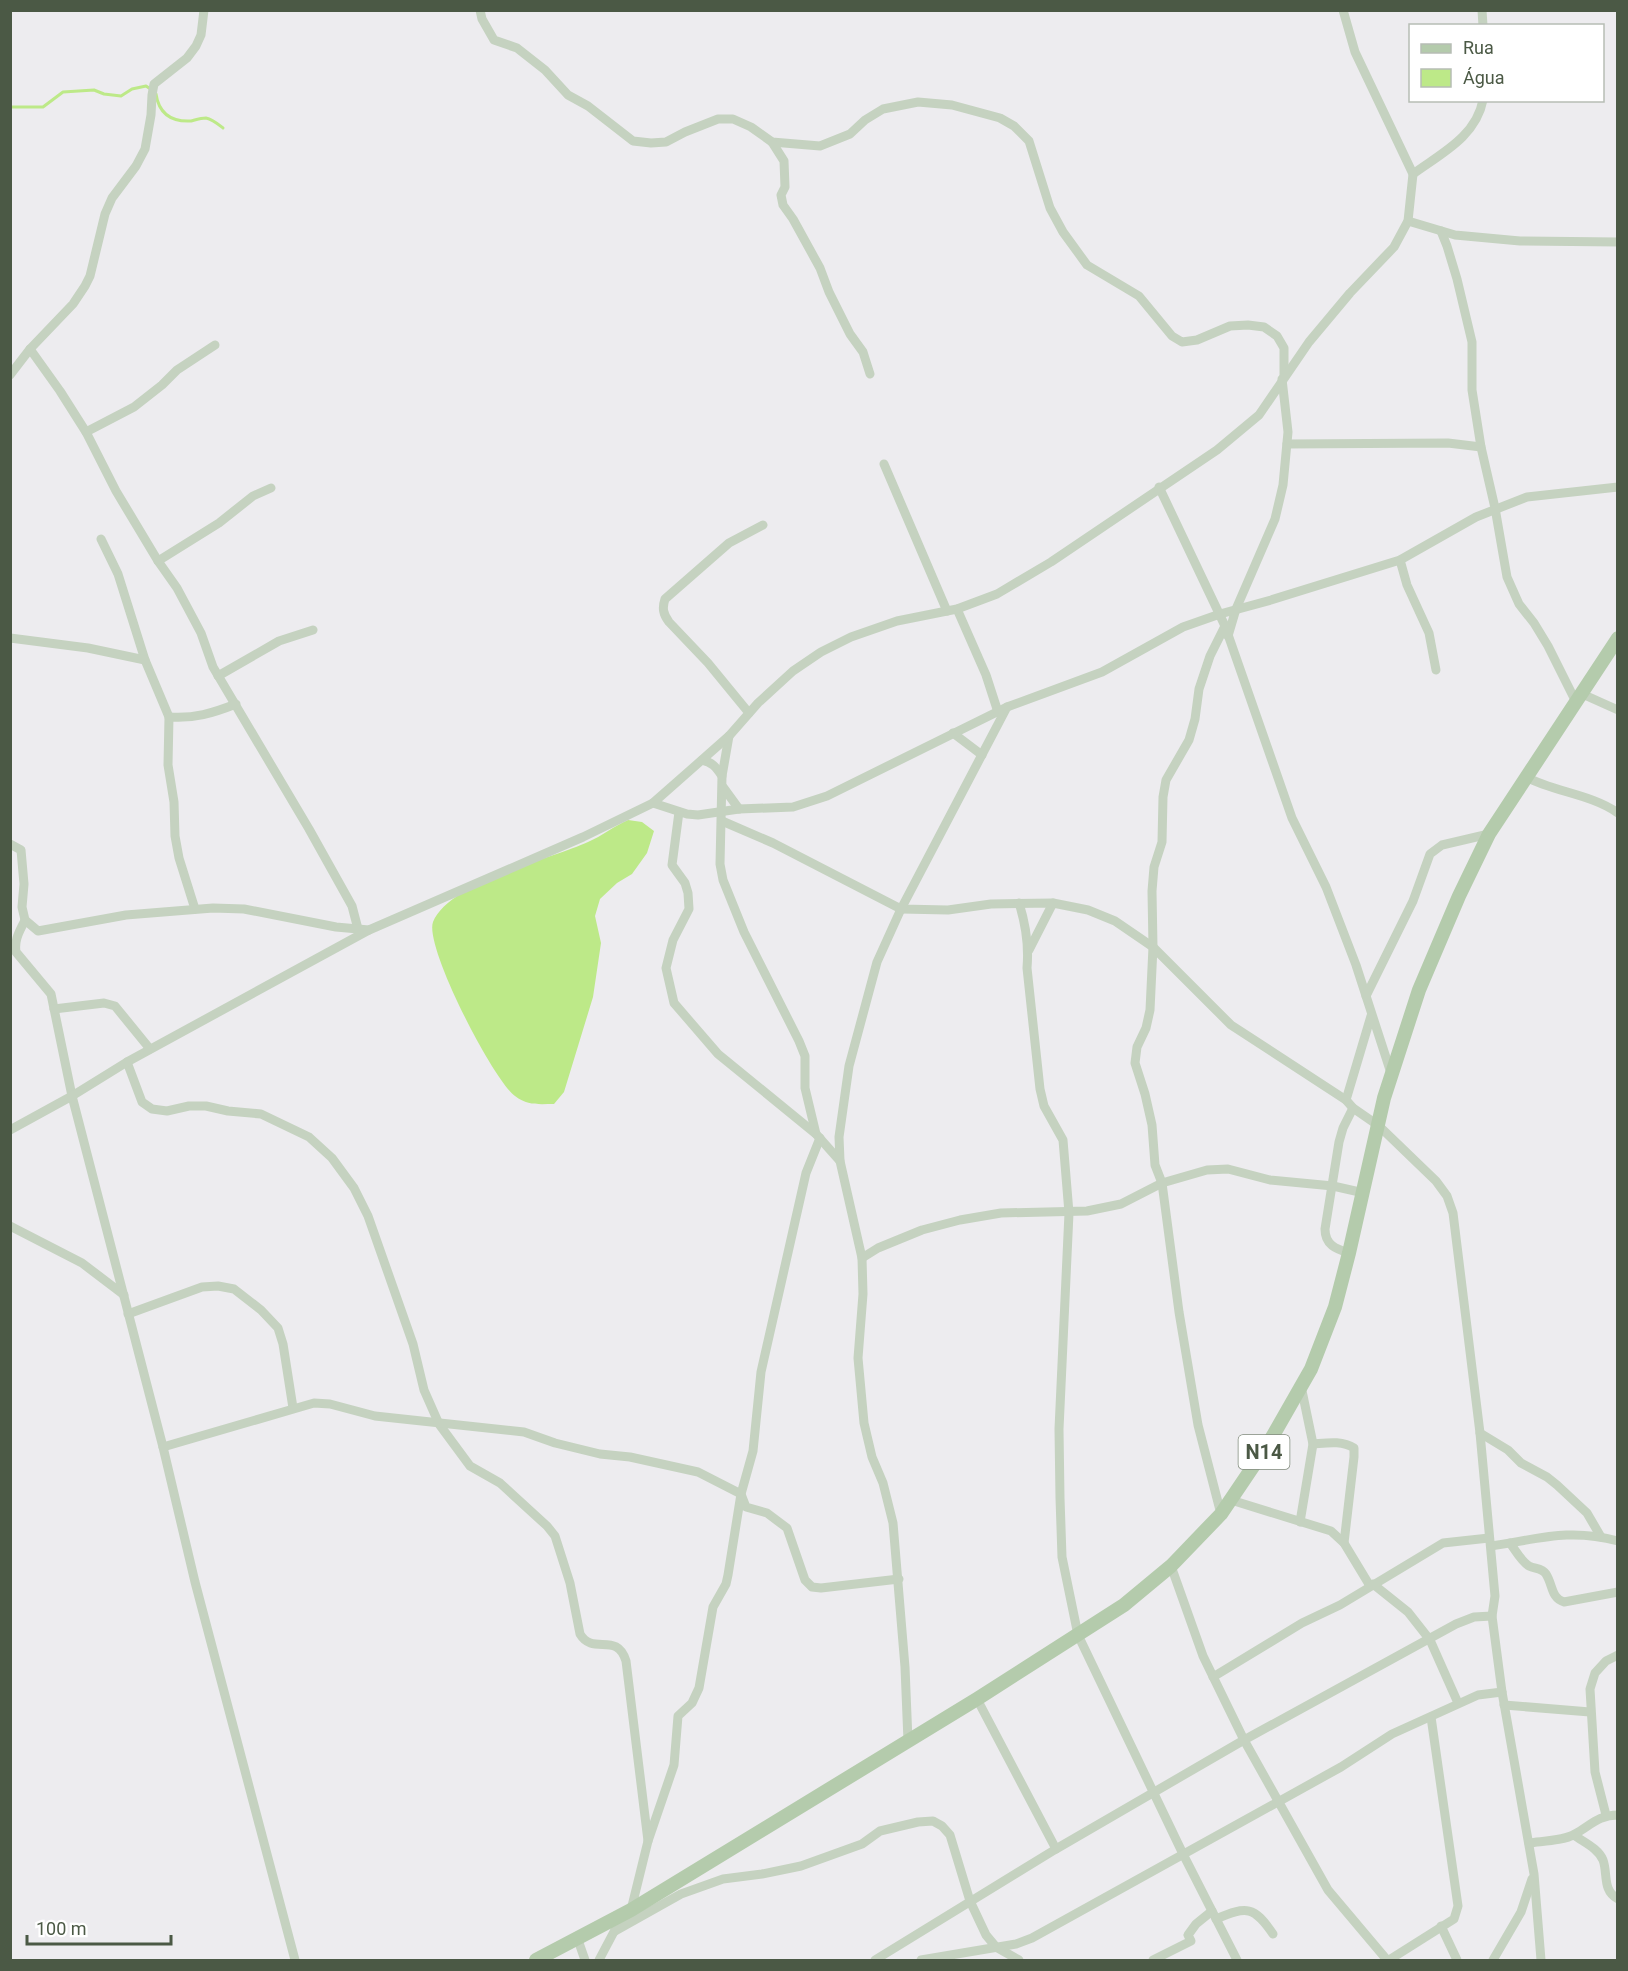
<svg xmlns="http://www.w3.org/2000/svg" width="1628" height="1971" viewBox="0 0 1628 1971" font-family="Roboto,sans-serif">
<style>
.water{fill:#bde988}
.lines{fill:none;stroke-linecap:round;stroke-linejoin:round}
.stream{stroke:#bde988;stroke-width:3}
.minor{stroke:#c5d2c0;stroke-width:9}
.primary{stroke:#b4cbac;stroke-width:14}
.labels{text-anchor:middle;dominant-baseline:central;stroke-width:5;stroke-linejoin:round;paint-order:stroke}
.shield{fill:#fff;stroke:#818b7d;stroke-width:1.5}
.shield-label{font-size:20px;font-weight:bold;fill:#4b5945}
</style>
<rect width="100%" height="100%" fill="#edecef"/>
<!-- water -->
<path class="water" d="M628 820 642 822 654 831 647 853 632 874 617 883 600 899 595 916 601 943 593 997 564 1092 554 1104C539 1104 528 1106 515 1096 493 1080 424 946 433 922 449 882 551 859 588 842 602 836 614 826 628 820Z"/>
<g class="lines">
<!-- stream -->
<g class="stream">
<path d="M156 94C159 114 171 122 191 121 195 120 201 118 206 118 212 119 218 124 223 128"/>
<polyline points="10,107 43,107 63,92 94,90 104,94 121,96 132,89 146,86 152,90"/>
</g>
<!-- minor -->
<g class="minor">
<polyline points="480,10 482,19 494,40 517,48 545,70 568,95 588,106 633,141 651,143 666,142 685,132 718,119 733,119 751,127 772,142 820,146 850,134 865,120 883,109 918,102 952,105 1000,118 1014,126 1029,141 1050,208 1063,232 1087,265 1139,296 1172,336 1182,342 1197,340 1230,326 1248,325 1264,327 1277,336 1284,348 1284,376"/>
<polyline points="1482,10 1483,26"/>
<polyline points="772,142 784,161 785,187 781,195 783,205 793,219 820,268 829,292 850,334 863,352 870,374"/>
<path d="M1413 174C1440 154 1476 137 1483 100"/>
<polyline points="1408,221 1455,235 1520,241 1618,242"/>
<polyline points="1441,231 1447,246 1457,279 1472,342 1472,390 1481,447 1495,508 1507,577 1519,604 1534,623 1548,646 1575,700"/>
<polyline points="30,349 60,391 86,432 116,491 158,561 177,588 201,633 213,667 309,829 352,906 358,929"/>
<polyline points="10,375 30,349 73,304 85,286 90,276 105,214 112,198 136,166 145,149 151,115 152,95 154,84 187,58 196,46 201,35 204,10"/>
<polyline points="86,432 134,407 162,385 177,370 215,345"/>
<polyline points="1287,444 1448,443 1481,447"/>
<polyline points="884,464 947,611"/>
<polyline points="1159,487 1225,626 1292,818 1326,887 1356,965 1391,1073"/>
<polyline points="101,539 118,574 145,660 169,717 168,765 174,802 175,836 179,858 195,909"/>
<polyline points="1400,560 1407,585 1429,633 1436,670"/>
<polyline points="158,561 219,523 253,496 271,488"/>
<polyline points="957,609 986,675 998,712"/>
<polyline points="1228,636 1236,609 1275,519 1283,485 1288,432 1282,379"/>
<polyline points="10,638 88,648 145,660"/>
<polyline points="218,676 279,641 313,630"/>
<polyline points="1580,693 1618,710"/>
<path d="M749 713 708 663 669 622C663 614 662 608 665 599L729 543 763 525"/>
<path d="M169 717C194 719 213 713 236 704"/>
<polyline points="953,733 982,755"/>
<polyline points="729,736 722,776 720,864 723,880 744,932 799,1041 805,1056 805,1088 816,1134"/>
<path d="M702 760C712 762 716 767 722 776"/>
<path d="M1526 777C1554 792 1591 794 1618 813"/>
<polyline points="723,787 739,809"/>
<polyline points="653,803 687,814 698,815 739,809 793,807 827,796 1007,707 1102,672 1183,627 1220,614 1271,600 1400,560 1476,517 1527,497 1618,487"/>
<polyline points="679,812 672,865 685,883 688,893 689,909 673,940 666,968 674,1003 718,1054 816,1134 840,1161"/>
<polyline points="722,821 773,843 901,909 948,910 991,904 1053,903 1088,910 1115,921 1153,947 1231,1025 1346,1100 1353,1108 1379,1126 1436,1181 1447,1196 1453,1213 1480,1433 1495,1596 1492,1616 1502,1692 1534,1874 1541,1960"/>
<polyline points="10,844 21,850 24,884 22,907 25,920 38,931 126,915 213,908 244,909 336,927 369,930 583,837 653,803 729,736 758,703 793,671 821,652 851,637 897,621 957,609 997,594 1051,562 1217,450 1259,415 1309,342 1350,293 1394,247 1408,221 1413,174 1355,52 1343,10"/>
<path d="M1019 903C1026 925 1029 945 1027 968L1040 1089 1044 1106 1063 1140 1069 1213 1059 1429 1060 1498 1062 1557 1078 1635 1183 1854 1237 1960"/>
<path d="M25 920C20 931 14 939 16 952L51 994 72 1096 163 1447 195 1582 295 1960"/>
<polyline points="1029,950 1053,903"/>
<polyline points="1366,996 1413,901 1430,854 1442,845 1489,834"/>
<polyline points="54,1009 104,1003 115,1006 150,1049"/>
<path d="M127 1062 142 1102 152 1109 167 1111 189 1106H206L228 1111 261 1114 309 1137 332 1158 354 1188 368 1216 413 1344 424 1390 439 1424 470 1466 500 1483 547 1526 555 1536 570 1583 580 1634C593 1656 617 1631 626 1661L648 1841"/>
<polyline points="1346,1100 1371,1016"/>
<polyline points="10,1130 72,1096 127,1062 369,930"/>
<polyline points="10,1226 82,1263 124,1295"/>
<path d="M1349 1253C1336 1249 1325 1245 1325 1229L1339 1142 1343 1128 1353 1108"/>
<polyline points="862,1258 878,1248 922,1230 960,1220 1001,1213 1087,1211 1121,1204 1162,1183 1207,1170 1228,1169 1270,1180 1333,1186 1364,1193"/>
<polyline points="128,1314 202,1287 218,1286 234,1289 261,1310 278,1328 283,1344 293,1408"/>
<polyline points="1480,1433 1508,1450 1521,1463 1547,1477 1557,1485 1587,1513 1601,1537"/>
<path d="M1313 1444C1326 1443 1342 1440 1354 1448V1457L1344 1543"/>
<polyline points="163,1447 314,1403 330,1404 375,1416 524,1432 555,1443 600,1454 630,1457 698,1472 741,1494 746,1507 767,1513 787,1528 805,1580 812,1587 821,1588 899,1579"/>
<polyline points="1231,1500 1331,1531 1344,1543 1370,1586"/>
<polyline points="1221,1514 1198,1425 1179,1312 1162,1183 1155,1165 1152,1125 1145,1094 1135,1063 1137,1047 1146,1028 1150,1010 1153,947 1152,891 1154,867 1162,842 1163,797 1166,780 1189,740 1195,719 1199,689 1210,656 1225,626"/>
<polyline points="1300,1522 1313,1444 1301,1386"/>
<path d="M1510 1543C1516 1551 1521 1561 1529 1566 1535 1569 1542 1568 1546 1574 1553 1585 1551 1598 1564 1602L1618 1592"/>
<path d="M1491 1546C1539 1539 1569 1528 1618 1541"/>
<polyline points="1171,1566 1203,1656 1244,1740 1328,1890 1387,1960"/>
<polyline points="1373,1584 1408,1612 1430,1640 1458,1703"/>
<polyline points="1213,1677 1302,1623 1340,1605 1443,1543 1489,1538"/>
<polyline points="977,1699 1056,1849"/>
<polyline points="1504,1705 1590,1712"/>
<polyline points="908,1741 905,1667 893,1523 883,1483 872,1457 864,1423 858,1358 863,1294 862,1258 840,1161 839,1137 849,1066 877,962 901,909 1007,707"/>
<polyline points="1606,1815 1595,1772 1590,1689 1595,1673 1606,1661 1618,1655"/>
<path d="M1574 1835C1583 1842 1598 1848 1603 1860 1608 1873 1602 1891 1618 1899"/>
<path d="M1529 1843C1543 1841 1563 1841 1575 1834 1591 1825 1599 1815 1618 1815"/>
<polyline points="631,1910 648,1841 674,1765 678,1716 692,1703 699,1688 713,1607 726,1584 728,1575 741,1494 753,1451 761,1372 806,1173 820,1138"/>
<path d="M1216 1919C1247 1906 1254 1906 1273 1934"/>
<polyline points="1441,1926 1457,1960"/>
<polyline points="615,1931 681,1894 723,1879 762,1874 801,1866 862,1844 880,1831 918,1822 933,1821 942,1826 950,1835 970,1901 986,1935 996,1947 1019,1960"/>
<polyline points="578,1940 585,1960"/>
<polyline points="599,1960 617,1926"/>
<polyline points="875,1960 1056,1849 1244,1740 1456,1624 1474,1617 1492,1616"/>
<polyline points="921,1960 1016,1944 1032,1938 1341,1767 1392,1734 1478,1695 1502,1692"/>
<polyline points="1153,1960 1191,1941 1188,1935 1196,1924 1212,1911"/>
<polyline points="1389,1960 1454,1919 1458,1906 1431,1717"/>
<polyline points="1493,1960 1521,1912 1532,1879"/>
</g>
<!-- primary -->
<polyline class="primary" points="536,1960 631,1910 977,1699 1124,1605 1171,1566 1221,1514 1267,1446 1311,1369 1335,1307 1349,1253 1384,1098 1419,990 1459,896 1489,834 1618,638"/>
</g>
<g class="labels">
<!-- shield labels -->
<rect class="shield" x="1238.5" y="1435" width="51" height="34" rx="4.5"/>
<g class="shield-label">
<text x="1264" y="1452">N14</text>
</g>
</g>
<!-- border -->
<rect width="1628" height="1971" fill="none" stroke="#4b5945" stroke-width="24"/>
<!-- legend -->
<rect x="1409" y="24" width="195" height="78" fill="#ffffff" stroke="#b7bdb5" stroke-width="1.5"/>
<rect x="1421" y="44" width="30" height="9" fill="#b4cbac" stroke="#b7bdb5" stroke-width="1.5"/>
<text x="1463" y="54" font-size="18" fill="#4b5945">Rua</text>
<rect x="1421" y="69" width="30" height="18" fill="#bde988" stroke="#b7bdb5" stroke-width="1.5"/>
<text x="1463" y="84" font-size="18" fill="#4b5945">Água</text>
<!-- scale -->
<path d="M27 1935v9h144v-9" fill="none" stroke="#4b5945" stroke-width="3"/>
<text x="36" y="1935" font-size="18" fill="#4b5945" stroke="#ffffff" stroke-width="4.5" paint-order="stroke">100 m</text>
</svg>
